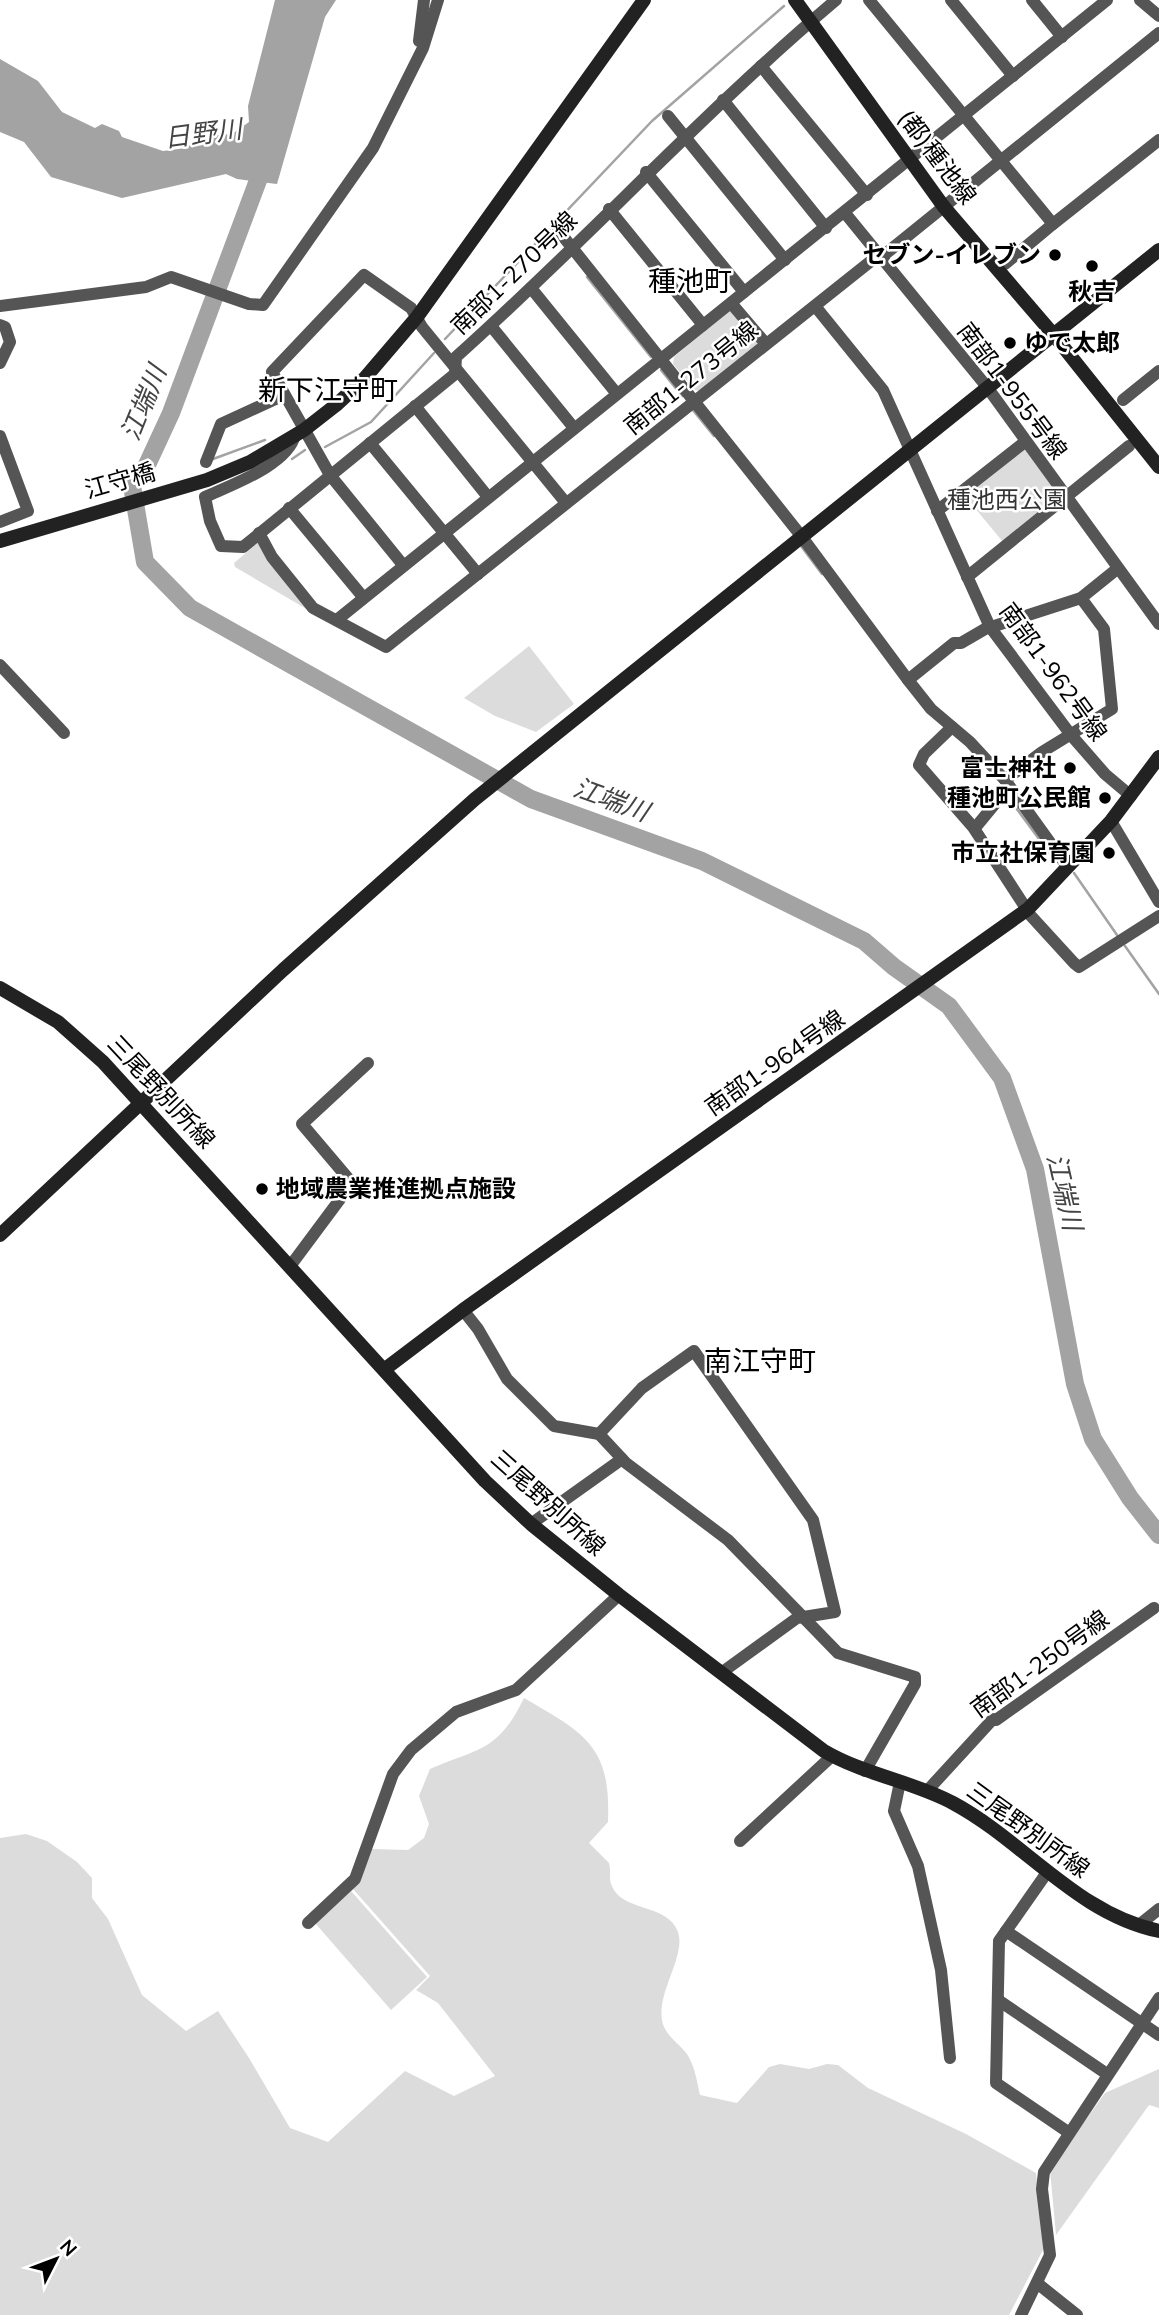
<svg xmlns="http://www.w3.org/2000/svg" width="1159" height="2315" viewBox="0 0 1159 2315" font-family="'Nunito Sans','Noto Sans JP',sans-serif">
<style>
.green{fill:#dcdcdc}
.water{fill:#a3a3a3}
.lines{fill:none;stroke-linecap:round;stroke-linejoin:round}
.stream{stroke:#a3a3a3;stroke-width:2.5}
.river{stroke:#a3a3a3;stroke-width:18}
.street{stroke:#555;stroke-width:12}
.secondary{stroke:#222;stroke-width:14}
.poi-dot{fill:#000;stroke:#fff;stroke-width:2.5}
.labels{text-anchor:middle;dominant-baseline:central;stroke-width:5;stroke-linejoin:round;paint-order:stroke}
.street-label{font-size:24px;fill:#000;stroke:#fff}
.poi-label{font-size:24px;font-weight:bold;fill:#000;stroke:#fff;text-anchor:end}
.park-label{font-size:24px;fill:#333;stroke:#fff}
.water-label{font-size:26px;font-style:italic;fill:#444;stroke:#fff}
.quarter-label{font-size:28px;fill:#000;stroke:#fff}
</style>
<rect width="100%" height="100%" fill="#fff"/>
<!-- green -->
<g class="green">
<polygon points="729,311 736,312 758,339 757,345 701,391 695,390 673,364 674,357"/>
<polygon points="1023,449 1027,450 1058,493 1058,498 1003,542 965,496"/>
<polygon points="260,541 310,611 235,567 234,563"/>
<polygon points="529,646 574,704 536,732 495,716 464,698"/>
<path d="M524 1698C586 1734 611 1746 608 1822L589 1843 609 1863C611 1870 609 1878 611 1884 621 1913 667 1902 678 1932 686 1956 657 1992 662 2020 664 2035 679 2043 687 2054 695 2066 697 2082 700 2095L737 2103 769 2067 780 2064 809 2069 827 2064 838 2065 868 2088 966 2134 1036 2173 1044 2248 1009 2315H0V1838L26 1834 47 1841 77 1862 92 1878V1898L108 1919 142 1995 186 2031 218 2011 249 2058 290 2128 328 2142 405 2071 454 2096 495 2076 438 2003 416 1990 430 1976 353 1889 372 1849 408 1850 424 1838 429 1824 419 1796 430 1769C478 1748 498 1752 524 1698Z"/>
<polygon points="351,1891 427,1977 391,2010 315,1923"/>
<polygon points="1159,2069 1159,2108 1149,2105 1056,2235 1050,2170 1105,2093"/>
</g>
<!-- water -->
<polygon class="water" points="275,0 336,0 325,17 277,184 237,179 226,174 122,198 51,177 24,142 0,132 0,59 38,81 62,112 95,128 102,124 119,131 122,137 163,151 186,148 202,136 232,134 249,122 248,106"/>
<g class="lines">
<!-- stream -->
<g class="stream">
<polyline points="587,277 651,357"/>
<polyline points="445,339 652,121 784,6"/>
<polyline points="661,370 682,396"/>
<polyline points="692,409 714,436"/>
<polyline points="325,447 371,422 434,353"/>
<polyline points="213,459 265,440"/>
<polyline points="292,459 305,450"/>
<polyline points="801,546 822,574"/>
<polyline points="1008,797 1056,862"/>
<polyline points="1074,873 1117,935"/>
<polyline points="1125,946 1159,994"/>
</g>
<!-- river -->
<polyline class="river" points="266,159 171,413 146,467 131,480 145,562 190,608 531,799 702,861 864,941 894,967 949,1006 1002,1078 1035,1169 1075,1384 1093,1439 1130,1498 1159,1535"/>
<!-- street -->
<g class="street">
<polyline points="869,0 1053,224 1159,140"/>
<polyline points="951,0 1013,76"/>
<polyline points="1032,0 1062,37"/>
<polyline points="1140,0 1159,16"/>
<polyline points="419,41 424,0"/>
<polyline points="761,66 867,195"/>
<polyline points="723,100 826,228"/>
<polyline points="668,116 785,260"/>
<polyline points="646,172 744,292"/>
<polyline points="609,209 703,325"/>
<polyline points="845,213 987,387 1159,624"/>
<polyline points="558,230 802,537 908,680"/>
<polyline points="1005,264 1053,224"/>
<polyline points="531,288 617,394"/>
<polyline points="731,303 766,344"/>
<polyline points="0,306 146,287 171,277 249,304 263,305 373,148 423,48 438,0"/>
<polyline points="815,306 883,390 990,627 1071,735 1105,774 1131,796"/>
<polyline points="0,325 5,327 10,342 0,363"/>
<polyline points="491,326 574,428"/>
<polyline points="1123,400 1159,371"/>
<polyline points="415,406 488,497"/>
<path d="M295 435C288 465 231 485 205 497L210 521 221 546 243 547 455 374 456 357C586 241 702 113 836 0"/>
<polyline points="0,436 28,511 0,522"/>
<polyline points="370,443 478,574"/>
<polyline points="206,462 221,424 284,395"/>
<polyline points="289,508 363,597"/>
<polyline points="937,511 1026,441"/>
<polyline points="259,533 272,557 313,608 386,647 876,257 884,255 1159,33"/>
<polyline points="403,565 330,475 272,372 364,275 411,308 422,327 566,503"/>
<polyline points="967,577 1129,446"/>
<polyline points="338,619 1107,0"/>
<polyline points="0,665 64,733"/>
<polyline points="952,727 924,754 919,765 973,827 1031,916 1074,963 1079,967 1159,916"/>
<polyline points="1005,780 1042,752 1112,709 1104,629 1081,598"/>
<polyline points="1111,821 1159,902"/>
<polyline points="975,828 1008,788"/>
<polyline points="1067,866 1005,780 970,742 931,709 908,680 954,643 961,643 985,629 1081,598 1117,569"/>
<polyline points="291,1265 352,1183 302,1124 368,1063"/>
<polyline points="463,1310 478,1329 507,1379 554,1426 599,1434 626,1463 728,1540 838,1653 915,1677 915,1684 865,1771"/>
<polyline points="599,1434 642,1388 694,1351 813,1520 835,1612 797,1618 721,1673"/>
<polyline points="531,1524 622,1459"/>
<polyline points="900,1782 894,1811 918,1866 941,1970 950,2058"/>
<polyline points="927,1791 993,1719 996,1720 1154,1608"/>
<polyline points="740,1841 832,1756"/>
<polyline points="308,1923 355,1879 393,1774 411,1750 456,1712 516,1690 619,1595"/>
<polyline points="1139,1925 1159,1909"/>
<polyline points="1006,1931 1048,1871"/>
<polyline points="998,2000 1107,2074"/>
<polyline points="1068,2132 996,2083 999,1941 1006,1931 1159,2035"/>
<polyline points="1037,2283 1077,2315"/>
<polyline points="1021,2315 1050,2255 1042,2189 1044,2172 1159,1998"/>
</g>
<!-- secondary -->
<g class="secondary">
<polyline points="795,0 944,207 1053,334 1159,467"/>
<polyline points="0,541 207,480 250,462 304,430 336,405 364,379 417,317 644,0"/>
<path d="M0 988 58 1022 103 1062 485 1481 531 1524 619 1595 824 1751C865 1775 912 1781 953 1803 1024 1841 1077 1914 1159 1931"/>
<polyline points="0,1235 283,970 475,799 1159,250"/>
<polyline points="385,1369 463,1310 1028,909 1111,821 1159,757"/>
</g>
</g>
<!-- markers -->
<g class="poi-dot">
<circle cx="1055" cy="255" r="7"/>
<circle cx="1092" cy="266" r="7"/>
<circle cx="1010" cy="343" r="7"/>
<circle cx="1070" cy="768" r="7"/>
<circle cx="1105" cy="798" r="7"/>
<circle cx="1109" cy="853" r="7"/>
<circle cx="262" cy="1189" r="7"/>
</g>
<g class="labels">
<!-- street labels -->
<g class="street-label">
<text transform="translate(937 157) rotate(53)">(都)種池線</text>
<text transform="translate(514 273) rotate(-44)">南部1-270号線</text>
<text transform="translate(691 378) rotate(-39)">南部1-273号線</text>
<text transform="translate(1012 391) rotate(53)">南部1-955号線</text>
<text transform="translate(120 481) rotate(-16)">江守橋</text>
<text transform="translate(1053 672) rotate(54)">南部1-962号線</text>
<text transform="translate(775 1063) rotate(-35)">南部1-964号線</text>
<text transform="translate(161 1092) rotate(47)">三尾野別所線</text>
<text transform="translate(548 1503) rotate(42)">三尾野別所線</text>
<text transform="translate(1040 1664) rotate(-36)">南部1-250号線</text>
<text transform="translate(1028 1830) rotate(36)">三尾野別所線</text>
</g>
<!-- poi labels -->
<g class="poi-label">
<text x="1041" y="255">セブン-イレブン</text>
<text x="1092" y="292" text-anchor="middle">秋吉</text>
<text x="1024" y="343" text-anchor="start">ゆで太郎</text>
<text x="1056" y="768">富士神社</text>
<text x="1091" y="798">種池町公民館</text>
<text x="1095" y="853">市立社保育園</text>
<text x="276" y="1189" text-anchor="start">地域農業推進拠点施設</text>
</g>
<!-- park labels -->
<g class="park-label">
<text x="1007" y="500">種池西公園</text>
</g>
<!-- water labels -->
<g class="water-label">
<text transform="translate(203 134) rotate(-7)">日野川</text>
<text transform="translate(144 403) rotate(-68)">江端川</text>
<text transform="translate(611 800) rotate(20)">江端川</text>
<text transform="translate(1064 1192) rotate(77)">江端川</text>
</g>
<!-- quarter labels -->
<g class="quarter-label">
<text x="690" y="282">種池町</text>
<text x="328" y="391">新下江守町</text>
<text x="760" y="1362">南江守町</text>
</g>
</g>
<!-- north arrow -->
<g transform="translate(56 2259) rotate(48)" stroke="#ffffff" stroke-width="5" paint-order="stroke">
<path d="M0-5L12 26L0 18L-12 26Z" fill="#000000"/>
<text y="-10" font-size="19" font-weight="bold" text-anchor="middle" fill="#000000">N</text>
</g>
</svg>
